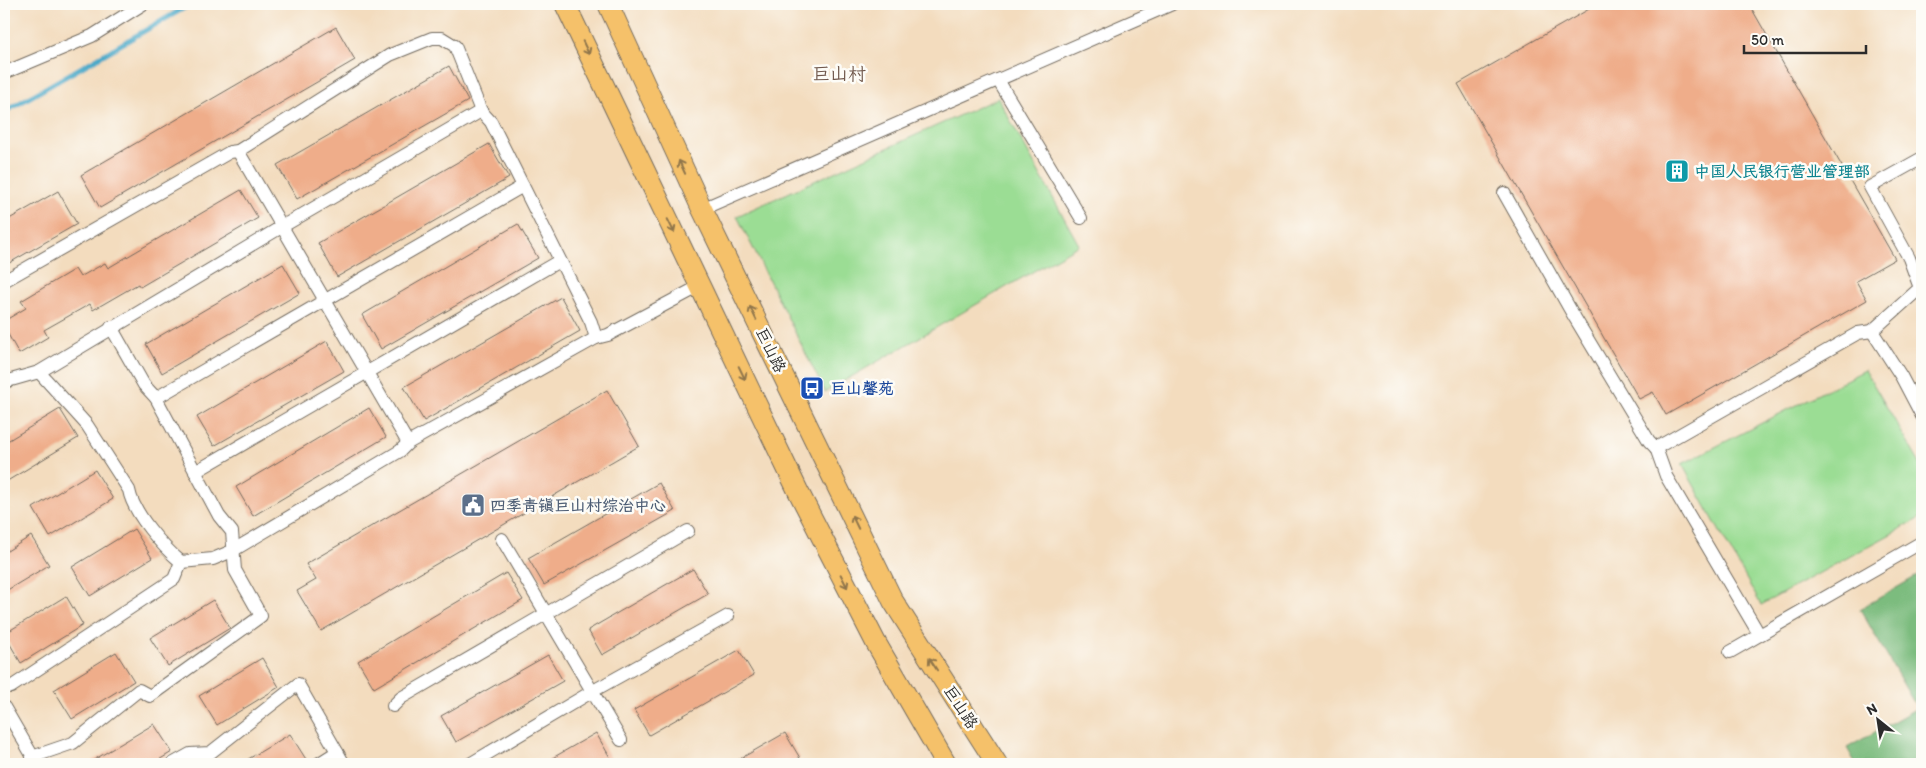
<svg xmlns="http://www.w3.org/2000/svg" width="1926" height="768" viewBox="0 0 1926 768" font-family="Itim,'LXGW WenKai TC',sans-serif">
<style>
.green{fill:#9bdd94;stroke:#638460}
.forest{fill:#7cbc7e;stroke:#547454}
.lines{fill:none;stroke-linecap:round;stroke-linejoin:round}
.stream{stroke:#49a9c8;stroke-width:5}
.building{fill:#efad8a}
.street-casing{stroke:#71695e;stroke-width:14}
.primary-casing{stroke:#71695e;stroke-width:22}
.street{stroke:#fff;stroke-width:12}
.primary{stroke:#f5c16b;stroke-width:20}
.oneway{stroke:#90764b}
.labels{text-anchor:middle;dominant-baseline:central;stroke-width:5;stroke-linejoin:round;paint-order:stroke}
.culture-label{font-size:16px;font-weight:bold;fill:#0d838f;stroke:#fdfcf7;text-anchor:start}
.street-label{font-size:16px;fill:#2b2b2b;stroke:#fdfcf7}
.transit-label{font-size:16px;font-weight:bold;fill:#164399;stroke:#fdfcf7;text-anchor:start}
.service-label{font-size:16px;font-weight:bold;fill:#4e5e75;stroke:#fdfcf7;text-anchor:start}
.neighbourhood-label{font-size:18px;fill:#70584c;stroke:#fdfcf7}
</style>
<rect width="100%" height="100%" fill="#fdfcf7"/>
<filter id="ink" filterUnits="userSpaceOnUse"><feTurbulence type="fractalNoise" baseFrequency=".02" numOctaves="2"/><feDisplacementMap in="SourceGraphic" scale="10" xChannelSelector="R" yChannelSelector="G"/><feConvolveMatrix kernelMatrix="1 2 1 2 8 2 1 2 1" color-interpolation-filters="sRGB"/></filter>
<filter id="wash" filterUnits="userSpaceOnUse"><feTurbulence type="fractalNoise" baseFrequency=".0096" numOctaves="4" result="noise"/><feDisplacementMap in="SourceGraphic" scale="20" xChannelSelector="R" yChannelSelector="G"/><feGaussianBlur stdDeviation="1.12" result="paint"/><feColorMatrix in="noise" values="0 0 0 0 0 0 0 0 0 0 0 0 0 0 0 0 0 1.4 0 .05"/><feComposite in="paint" operator="in"/></filter>
<g filter="url(#wash)">
<rect width="100%" height="100%" fill="#f3dcbe"/>
<!-- green -->
<g class="green">
<polygon points="998,98 1079,245 825,392 737,216"/>
<polygon points="1865,370 1922,467 1922,517 1761,605 1682,464"/>
</g>
<!-- forest -->
<polygon class="forest" points="1922,573 1922,757 1909,764 1856,764 1847,748 1917,708 1860,609"/>
<g class="lines">
<!-- stream -->
<polyline class="stream" points="4,112 191,4"/>
</g>
<g id="blocks">
<!-- building -->
<g class="building">
<polygon points="1598,4 1749,4 1895,259 1856,281 1867,300 1666,415 1653,392 1639,399 1458,84"/>
<polygon points="336,27 355,60 100,208 81,175"/>
<polygon points="449,66 468,101 297,199 277,165"/>
<polygon points="489,144 509,178 337,277 318,243"/>
<polygon points="241,190 258,218 140,287 138,284 93,310 90,304 44,330 48,337 19,354 4,327 4,321 26,308 21,301 75,269 80,277 105,263 108,268"/>
<polygon points="58,191 77,224 4,266 4,222"/>
<polygon points="518,224 538,258 381,349 362,315"/>
<polygon points="283,264 300,293 162,373 146,344"/>
<polygon points="561,297 580,331 424,421 404,387"/>
<polygon points="327,341 344,371 214,446 197,417"/>
<polygon points="607,390 639,446 321,631 297,591 316,580 306,564"/>
<polygon points="369,408 386,437 253,516 236,487"/>
<polygon points="60,409 78,438 4,483 4,443"/>
<polygon points="95,470 113,499 50,537 33,508"/>
<polygon points="659,483 675,511 544,585 528,558"/>
<polygon points="134,529 152,558 90,596 72,567"/>
<polygon points="31,536 49,565 4,592 4,553"/>
<polygon points="693,569 708,594 602,655 588,630"/>
<polygon points="506,573 523,600 374,688 358,661"/>
<polygon points="66,596 83,625 21,663 4,634"/>
<polygon points="213,600 230,628 168,666 150,638"/>
<polygon points="739,650 754,675 649,735 634,710"/>
<polygon points="116,652 134,681 72,719 54,690"/>
<polygon points="548,655 563,681 456,742 441,716"/>
<polygon points="262,658 279,687 217,725 199,696"/>
<polygon points="154,724 172,752 152,764 87,764"/>
<polygon points="596,733 611,759 601,764 542,764"/>
<polygon points="785,733 800,758 788,764 731,764"/>
<polygon points="290,734 309,764 240,764"/>
</g>
</g>
</g>
<g filter="url(#ink)">
<use href="#blocks" fill-opacity="0" stroke="#71695e" stroke-width="1"/>
<g class="lines">
<!-- street casing -->
<g class="street-casing">
<g id="street">
<polyline points="4,73 92,36 143,4"/>
<polyline points="998,80 1081,218"/>
<polyline points="238,151 408,443"/>
<polyline points="1504,193 1575,318 1649,441 1656,448 1666,476 1759,634"/>
<polyline points="702,209 1172,4"/>
<polyline points="4,281 230,152 238,151 390,55 432,38 442,38 455,46 481,111 491,122 591,322 596,338"/>
<polyline points="1872,331 1901,376 1922,416"/>
<polyline points="4,382 39,372 283,226 481,111"/>
<polyline points="156,398 523,186"/>
<polyline points="1656,448 1858,333 1872,331 1920,288 1909,258 1870,187 1922,158"/>
<polyline points="195,472 559,261"/>
<polyline points="502,539 621,740"/>
<polyline points="181,562 213,559 232,551 400,451 408,443 596,338 608,335 700,286"/>
<polyline points="1730,652 1922,542"/>
<path d="M11 687 174 579 181 562C163 547 133 513 129 490L87 425 39 372"/>
<polyline points="393,706 401,698 688,531"/>
<polyline points="4,707 36,762"/>
<polyline points="32,757 73,743 139,690 150,696 261,616 235,570 232,532 219,516 156,398 144,385 111,327"/>
<polyline points="172,764 190,754 210,753 298,684 344,764"/>
<polyline points="318,764 337,752"/>
<polyline points="470,764 593,691 728,616"/>
</g>
</g>
<!-- primary casing -->
<g class="primary-casing">
<g id="primary">
<polyline points="565,4 798,491 876,643 946,764"/>
<polyline points="608,4 702,209 893,601 997,764"/>
</g>
</g>
<!-- street -->
<use href="#street" class="street"/>
<!-- primary -->
<use href="#primary" class="primary"/>
</g>
<!-- one-way arrows -->
<defs><path id="oneway-shaft" d="M-6 0H5M1.5-3L5.5 0L1.5 3" fill="none" stroke-width="1.6" stroke-linecap="round" stroke-linejoin="round" transform="scale(1.25)"/></defs>
<g class="oneway">
<use href="#oneway-shaft" transform="translate(586 48) rotate(64)"/>
<use href="#oneway-shaft" transform="translate(682 167) rotate(-115)"/>
<use href="#oneway-shaft" transform="translate(671 226) rotate(64)"/>
<use href="#oneway-shaft" transform="translate(753 313) rotate(-116)"/>
<use href="#oneway-shaft" transform="translate(742 373) rotate(64)"/>
<use href="#oneway-shaft" transform="translate(855 522) rotate(-116)"/>
<use href="#oneway-shaft" transform="translate(844 581) rotate(63)"/>
<use href="#oneway-shaft" transform="translate(933 664) rotate(-123)"/>
</g>
</g>
<!-- icons -->
<defs>
<g id="building-square" transform="scale(1.25)"><rect x="-9" y="-9" width="18" height="18" rx="4" fill="#0f9aa8" stroke="#fdfcf7"/><path d="M-4-6H4V6H1V3H-1V6H-4ZM-2.5-4.3h1.7v1.8h-1.7ZM.8-4.3h1.7v1.8H.8ZM-2.5-1h1.7V.8h-1.7ZM.8-1h1.7V.8H.8Z" fill="#fff"/></g>
<g id="bus-square" transform="scale(1.25)"><rect x="-9" y="-9" width="18" height="18" rx="4" fill="#1a4fb4" stroke="#fdfcf7"/><path d="M-5-6H5V4H4V6H2V4H-2V6H-4V4H-5ZM-3.5-4V0h7V-4ZM-3.5 1.2v1.5H-2V1.2ZM2 1.2v1.5H3.5V1.2Z" fill="#fff"/></g>
<g id="civic-square" transform="scale(1.25)"><rect x="-9" y="-9" width="18" height="18" rx="4" fill="#5c6f8a" stroke="#fdfcf7"/><path d="M-.6-6.5H3V-4.5H.6V-3L4-1V1h2V6H-6V1h2V-1L-.6-3ZM-1.2 2.5V6h2.4V2.5Z" fill="#fff"/></g>
</defs>
<g fill-rule="evenodd">
<use href="#building-square" x="1677" y="171"/>
<use href="#bus-square" x="812" y="388"/>
<use href="#civic-square" x="473" y="505"/>
</g>
<g class="labels">
<!-- culture labels -->
<g class="culture-label">
<text x="1694" y="171">中国人民银行营业管理部</text>
</g>
<!-- street labels -->
<g class="street-label">
<text transform="translate(771 350) rotate(64)">巨山路</text>
<text transform="translate(961 707) rotate(57)">巨山路</text>
</g>
<!-- transit labels -->
<g class="transit-label">
<text x="830" y="388">巨山馨苑</text>
</g>
<!-- service labels -->
<g class="service-label">
<text x="490" y="505">四季青镇巨山村综治中心</text>
</g>
<!-- neighbourhood labels -->
<g class="neighbourhood-label">
<text x="839" y="74">巨山村</text>
</g>
</g>
<!-- margin -->
<rect width="1926" height="768" fill="none" stroke="#fdfcf7" stroke-width="20"/>
<!-- north arrow -->
<g transform="translate(1878 720) rotate(330)" stroke="#fdfcf7" stroke-width="4" paint-order="stroke">
<path d="M0-4L9 19L0 12L-9 19Z" fill="#2b2b2b"/>
<text y="-8" font-size="14" font-weight="bold" text-anchor="middle" fill="#2b2b2b">N</text>
</g>
<!-- scale -->
<path d="M1744 45v8h122v-8" fill="none" stroke="#2b2b2b" stroke-width="2.5"/>
<text x="1751" y="45" font-size="15" fill="#2b2b2b" stroke="#fdfcf7" stroke-width="4" paint-order="stroke">50 m</text>
</svg>
